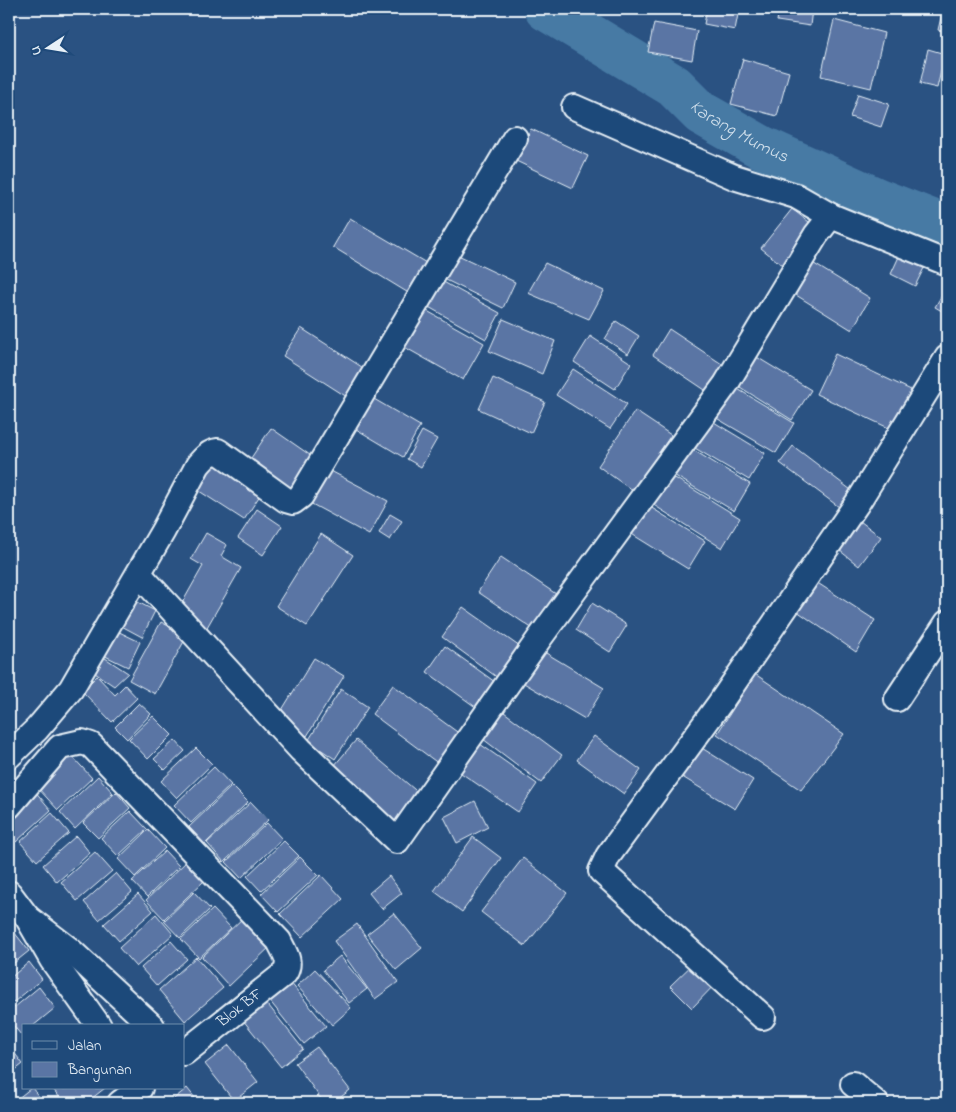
<svg xmlns="http://www.w3.org/2000/svg" width="956" height="1112" viewBox="0 0 956 1112" font-family="'Indie Flower',sans-serif">
<style>
.lines{fill:none;stroke-linecap:round;stroke-linejoin:round}
.river{stroke:#477aa4;stroke-width:44}
.building{fill:#5a75a4;stroke:#e8f1f8}
.minor-casing{stroke:#e8f1f8;stroke-width:28}
.minor{stroke:#1f4a7a;stroke-width:24}
.labels{text-anchor:middle;dominant-baseline:central;stroke-width:5;stroke-linejoin:round;paint-order:stroke}
.street-label{font-size:16px;fill:#e8f1f8;stroke:#1f4a7a}
.water-label{font-size:18px;font-style:italic;fill:#d0dfeb;stroke:#1f4a7a}
</style>
<rect width="100%" height="100%" fill="#2a5282"/>
<filter id="ink" filterUnits="userSpaceOnUse"><feTurbulence type="fractalNoise" baseFrequency=".02" numOctaves="2"/><feDisplacementMap in="SourceGraphic" scale="10" xChannelSelector="R" yChannelSelector="G"/><feConvolveMatrix kernelMatrix="1 2 1 2 8 2 1 2 1" color-interpolation-filters="sRGB"/></filter>
<g filter="url(#ink)">
<g class="lines">
<!-- river -->
<path class="river" id="s1" d="M546 9 674 86 701 113 761 147 878 200 947 227"/>
</g>
<!-- building -->
<g class="building">
<polygon points="707,9 739,9 735,30 704,24"/>
<polygon points="779,9 812,9 810,26 777,21"/>
<polygon points="943,9 947,9 947,32 938,30"/>
<polygon points="834,20 884,33 871,88 821,76"/>
<polygon points="654,23 697,31 692,60 648,52"/>
<polygon points="928,49 945,54 937,88 920,84"/>
<polygon points="743,59 789,72 777,116 731,104"/>
<polygon points="858,94 889,104 881,127 850,117"/>
<polygon points="531,129 588,156 573,188 516,161"/>
<polygon points="792,209 813,225 782,265 761,248"/>
<polygon points="350,218 433,267 415,297 333,247"/>
<polygon points="902,250 927,262 915,286 891,274"/>
<polygon points="456,254 515,282 503,308 444,279"/>
<polygon points="806,259 870,298 852,330 788,290"/>
<polygon points="545,263 604,291 589,319 528,293"/>
<polygon points="438,279 500,313 486,339 425,305"/>
<polygon points="947,286 947,314 935,307"/>
<polygon points="420,307 484,343 463,380 399,344"/>
<polygon points="503,319 555,341 542,374 489,351"/>
<polygon points="616,321 639,336 628,354 605,339"/>
<polygon points="301,328 365,369 347,397 283,356"/>
<polygon points="669,329 728,368 711,394 653,355"/>
<polygon points="590,336 631,363 615,389 574,362"/>
<polygon points="750,353 811,390 792,420 732,382"/>
<polygon points="835,354 911,390 893,430 816,394"/>
<polygon points="573,369 627,404 610,429 556,395"/>
<polygon points="493,378 545,402 531,433 479,409"/>
<polygon points="731,385 794,423 776,453 713,416"/>
<polygon points="374,399 420,426 403,457 356,429"/>
<polygon points="635,411 671,435 633,491 598,466"/>
<polygon points="704,416 765,453 749,480 688,444"/>
<polygon points="271,428 320,462 296,497 247,464"/>
<polygon points="422,431 437,439 421,467 407,459"/>
<polygon points="793,446 855,493 843,510 780,463"/>
<polygon points="688,447 750,484 734,511 672,474"/>
<polygon points="216,458 264,489 244,520 196,489"/>
<polygon points="325,468 388,501 369,535 308,502"/>
<polygon points="670,475 740,518 722,548 652,504"/>
<polygon points="647,505 705,541 688,569 630,533"/>
<polygon points="257,509 282,526 263,555 238,538"/>
<polygon points="390,514 402,521 390,540 379,533"/>
<polygon points="856,518 881,537 859,566 834,546"/>
<polygon points="206,533 227,545 221,556 241,568 206,629 177,612 203,566 191,559"/>
<polygon points="321,534 353,555 307,626 276,606"/>
<polygon points="501,557 556,594 533,629 478,592"/>
<polygon points="816,582 875,620 856,652 797,611"/>
<polygon points="128,597 155,611 142,637 116,623"/>
<polygon points="592,603 627,625 610,652 576,630"/>
<polygon points="463,607 520,647 498,678 442,637"/>
<polygon points="161,622 187,636 155,694 129,680"/>
<polygon points="111,628 140,642 128,667 99,653"/>
<polygon points="445,646 495,682 477,708 427,672"/>
<polygon points="536,647 604,688 585,719 517,679"/>
<polygon points="102,656 128,673 114,686 92,671"/>
<polygon points="314,658 344,676 307,736 277,718"/>
<polygon points="755,674 844,734 801,790 717,734"/>
<polygon points="97,676 115,695 125,685 137,698 112,722 82,691"/>
<polygon points="393,685 464,737 443,767 372,714"/>
<polygon points="341,689 368,707 335,759 308,741"/>
<polygon points="139,703 151,714 127,739 115,727"/>
<polygon points="504,712 562,755 541,783 483,739"/>
<polygon points="153,716 172,735 148,759 129,739"/>
<polygon points="594,736 641,770 624,794 577,760"/>
<polygon points="175,740 185,751 165,770 154,759"/>
<polygon points="356,740 421,795 393,827 328,773"/>
<polygon points="480,744 537,784 518,812 461,773"/>
<polygon points="697,745 753,780 735,809 679,775"/>
<polygon points="196,748 212,764 177,798 161,781"/>
<polygon points="71,755 92,778 58,810 37,787"/>
<polygon points="214,767 231,785 191,823 174,805"/>
<polygon points="98,776 113,793 75,829 60,812"/>
<polygon points="232,786 248,802 205,844 189,827"/>
<polygon points="34,790 51,810 16,842 9,833 9,813"/>
<polygon points="116,792 130,808 98,838 83,823"/>
<polygon points="475,801 488,827 457,843 444,817"/>
<polygon points="251,802 268,820 224,862 207,843"/>
<polygon points="130,811 147,829 118,856 101,838"/>
<polygon points="52,813 69,833 37,861 20,842"/>
<polygon points="267,823 282,839 241,878 226,862"/>
<polygon points="148,830 165,848 135,877 118,859"/>
<polygon points="76,836 90,853 57,882 43,865"/>
<polygon points="473,837 501,858 462,912 434,891"/>
<polygon points="284,841 299,856 261,891 247,876"/>
<polygon points="165,851 179,866 147,897 132,881"/>
<polygon points="95,852 112,871 77,901 61,882"/>
<polygon points="300,857 318,875 278,912 261,894"/>
<polygon points="523,858 567,893 525,946 481,912"/>
<polygon points="186,862 204,881 164,919 146,900"/>
<polygon points="116,873 132,892 99,920 84,902"/>
<polygon points="321,875 343,899 302,937 280,914"/>
<polygon points="389,876 402,893 382,909 369,893"/>
<polygon points="194,892 210,909 180,938 164,921"/>
<polygon points="138,894 153,911 119,941 104,924"/>
<polygon points="213,909 231,928 199,958 181,939"/>
<polygon points="394,913 422,948 396,970 367,934"/>
<polygon points="156,914 173,934 136,967 119,948"/>
<polygon points="246,915 273,944 229,986 202,957"/>
<polygon points="357,924 398,982 375,999 334,941"/>
<polygon points="14,932 29,951 9,967 9,937"/>
<polygon points="171,941 187,959 157,986 141,968"/>
<polygon points="340,956 367,989 349,1003 323,970"/>
<polygon points="196,957 223,988 185,1021 159,990"/>
<polygon points="700,957 721,978 692,1008 670,986"/>
<polygon points="29,962 42,979 9,1006 9,979"/>
<polygon points="315,969 351,1008 332,1025 297,986"/>
<polygon points="290,982 326,1026 304,1044 269,1000"/>
<polygon points="39,987 55,1008 33,1026 24,1026 24,1033 21,1035 9,1020 9,1012"/>
<polygon points="261,996 303,1049 281,1067 238,1014"/>
<polygon points="229,1045 258,1082 234,1101 205,1064"/>
<polygon points="9,1046 23,1064 9,1075"/>
<polygon points="317,1047 350,1090 333,1103 324,1103 295,1063"/>
<polygon points="32,1088 44,1103 12,1103 31,1088"/>
<polygon points="105,1088 86,1103 64,1103 53,1089"/>
<polygon points="187,1088 199,1103 169,1103"/>
</g>
<g class="lines">
<!-- minor casing -->
<g class="minor-casing">
<g id="minor">
<polyline points="574,107 734,177 796,196 831,216"/>
<polyline points="139,574 301,750 397,841 539,639 726,384 816,235 831,216 947,263"/>
<polyline points="897,699 947,623"/>
<path d="M9 756 37 729 71 689 163 531 198 465C204 458 209 452 218 451L286 500 293 502 301 496 515 138"/>
<path d="M9 806 60 747 82 742 91 745 279 941C284 952 292 961 285 973L184 1053"/>
<polyline points="9,893 27,917 52,960 99,1026"/>
<polyline points="27,917 70,950 152,1026"/>
<polyline points="763,1017 601,871 608,856 720,703 858,502 947,358"/>
<polyline points="853,1084 876,1103"/>
<polyline points="120,1103 140,1088"/>
</g>
</g>
<!-- minor -->
<use href="#minor" class="minor"/>
</g>
</g>
<g class="labels">
<!-- street labels -->
<g class="street-label">
<text transform="translate(240 1008) rotate(-38)">Blok BF</text>
</g>
<!-- water labels -->
<g class="water-label">
<text stroke="none"><textPath href="#s1" startOffset="230">Karang Mumus</textPath></text>
</g>
</g>
<!-- margin -->
<rect width="956" height="1112" fill="none" stroke="#1f4a7a" stroke-width="30"/>
<rect x="15" y="15" width="926" height="1082" fill="none" stroke="#e8f1f8" stroke-width="2" filter="url(#ink)"/>
<!-- legend -->
<rect x="22" y="1024" width="162" height="65" fill="#1f4a7a" stroke="#6f8dac"/>
<rect x="32" y="1041" width="25" height="8" fill="#1f4a7a" stroke="#6f8dac"/>
<text x="68" y="1050" font-size="15" fill="#e8f1f8">Jalan</text>
<rect x="32" y="1062" width="25" height="15" fill="#5a75a4" stroke="#6f8dac"/>
<text x="68" y="1074" font-size="15" fill="#e8f1f8">Bangunan</text>
<!-- north arrow -->
<g transform="translate(48 48) rotate(258)" stroke="#1f4a7a" stroke-width="4" paint-order="stroke">
<path d="M0-4L9 19L0 12L-9 19Z" fill="#e8f1f8"/>
<text y="-8" font-size="14" font-weight="bold" text-anchor="middle" fill="#e8f1f8">U</text>
</g>
</svg>
